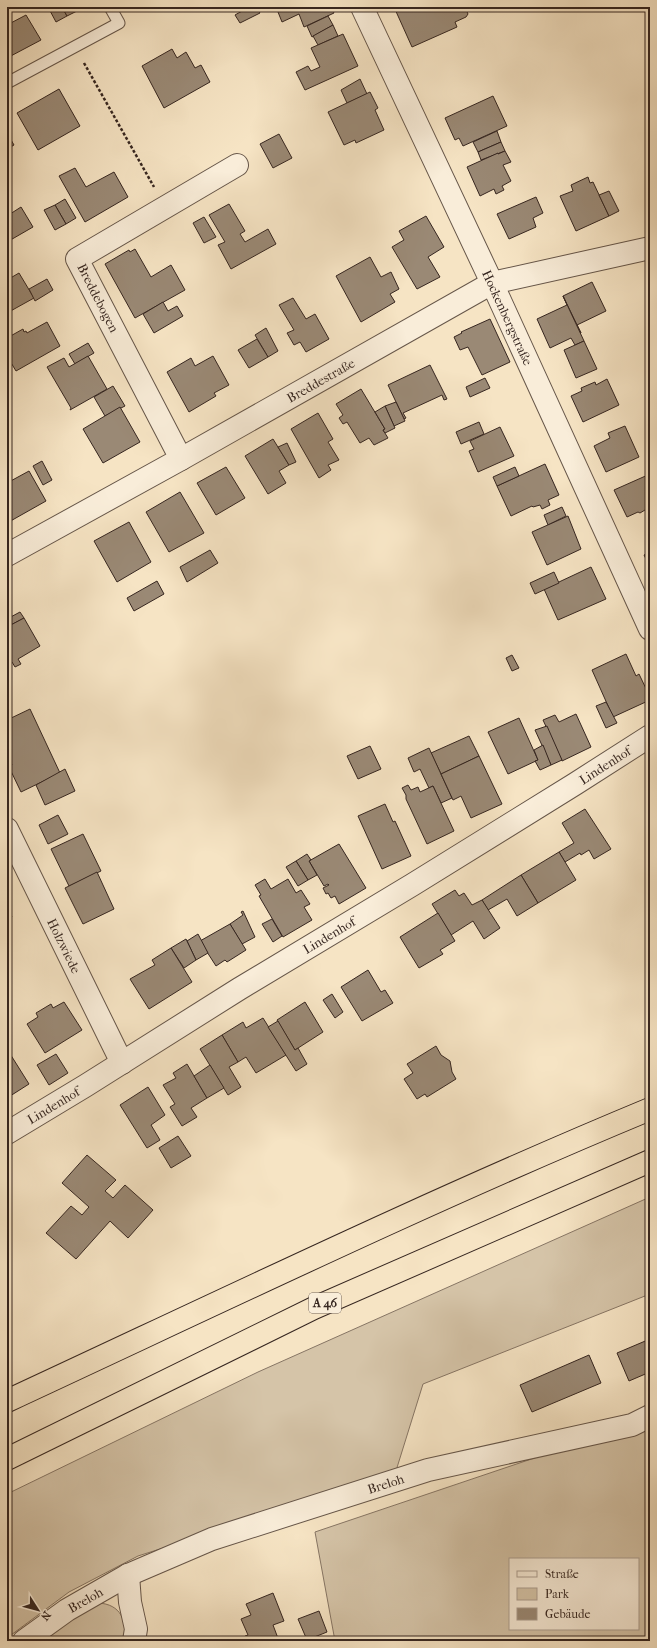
<svg xmlns="http://www.w3.org/2000/svg" width="657" height="1648" viewBox="0 0 657 1648" font-family="'IM FELL French Canon',serif">
<style>
.green{fill:#d5c4a8;stroke:#867564;fill-rule:evenodd}
.building{fill:#9a8975;stroke:#362620}
.lines{fill:none;stroke-linecap:round;stroke-linejoin:round}
.service-casing{stroke:#665649;stroke-width:13}
.minor-casing{stroke:#665649;stroke-width:24}
.motorway-casing{stroke:#362620;stroke-width:24}
.path{stroke:#362620;stroke-width:2.5;stroke-dasharray:3 2;stroke-linecap:butt}
.service{stroke:#f9edd9;stroke-width:11}
.minor{stroke:#f9edd9;stroke-width:22}
.motorway{stroke:#f6e4c4;stroke-width:22}
.labels{text-anchor:middle;dominant-baseline:central;stroke-width:3.5;stroke-linejoin:round;paint-order:stroke}
.shield{fill:#f9edd9;stroke:#706258;stroke-width:1}
.shield-label{font-size:12px;font-weight:bold;fill:#362620}
.street-label{font-size:13px;fill:#362620;stroke:#f9edd9}
</style>
<rect width="100%" height="100%" fill="#f6e4c4"/>
<filter id="stains"><feTurbulence type="fractalNoise" baseFrequency=".005" numOctaves="4"/><feColorMatrix values="0 0 0 0 .2 0 0 0 0 .09 0 0 0 0 .02 0 0 0 .5 -.17"/></filter>
<radialGradient id="worn" r=".72"><stop offset=".6" stop-color="#630" stop-opacity="0"/><stop offset="1" stop-color="#630" stop-opacity=".3"/></radialGradient>
<!-- green -->
<g class="green">
<polygon points="650,1197 650,1294 423,1384 395,1474 138,1556 69,1592 7,1638 7,1494 258,1372"/>
<path d="M650 1419V1641H335L315 1532ZM510 1559H638V1629H510Z"/>
<path d="M98 1603C121 1604 127 1621 125 1641H37Z"/>
</g>
<!-- building -->
<g class="building">
<polygon points="48,7 62,7 67,16 56,22"/>
<polygon points="62,7 78,7 79,10 67,16"/>
<polygon points="249,7 256,7 260,13 240,23 235,15"/>
<polygon points="276,7 331,7 334,13 304,27 299,14 282,22"/>
<polygon points="394,7 465,7 468,14 466,17 455,22 457,27 412,47"/>
<polygon points="26,15 41,40 7,58 7,25"/>
<polygon points="328,16 333,25 312,37 307,26"/>
<polygon points="333,25 338,36 318,45 313,36"/>
<polygon points="343,34 358,66 305,90 296,72 308,66 311,71 320,67 311,48"/>
<polygon points="172,49 177,58 186,52 195,68 201,65 210,82 164,108 142,66"/>
<polygon points="360,79 367,94 347,103 341,90"/>
<polygon points="59,89 80,126 38,150 17,113"/>
<polygon points="370,92 378,108 375,110 384,130 356,143 355,140 344,145 328,112"/>
<polygon points="493,96 507,126 463,146 459,138 455,140 445,118"/>
<polygon points="497,131 501,142 478,152 473,142"/>
<polygon points="7,133 14,145 7,149"/>
<polygon points="279,134 292,158 273,168 260,144"/>
<polygon points="501,142 505,151 481,160 478,152"/>
<polygon points="505,151 511,162 503,165 511,181 502,186 504,190 496,194 494,189 480,196 467,167 498,153 498,154"/>
<polygon points="75,168 86,187 114,172 128,197 85,222 59,176"/>
<polygon points="588,177 590,183 593,182 609,216 576,231 560,196 573,191 571,185"/>
<polygon points="609,191 619,211 609,216 599,195"/>
<polygon points="536,197 543,213 533,218 536,227 509,239 497,214"/>
<polygon points="65,199 76,218 66,224 55,205"/>
<polygon points="229,204 245,231 240,234 245,242 268,229 276,244 231,269 218,245 225,242 209,215"/>
<polygon points="55,205 66,224 55,230 44,210"/>
<polygon points="21,207 33,227 7,242 7,216"/>
<polygon points="426,216 444,247 428,257 440,277 417,289 392,247 404,240 399,231"/>
<polygon points="204,217 216,237 204,243 193,223"/>
<polygon points="135,249 151,277 171,265 185,290 135,318 105,264 129,250 130,252"/>
<polygon points="370,257 381,277 391,272 399,289 390,294 395,302 361,322 336,276"/>
<polygon points="19,273 34,298 7,313 7,280"/>
<polygon points="47,279 53,290 35,301 29,289"/>
<polygon points="592,282 606,311 577,325 581,333 563,296"/>
<polygon points="563,296 584,341 575,345 571,338 550,348 537,319 567,305"/>
<polygon points="293,298 306,319 315,314 329,339 306,352 300,342 294,345 287,333 294,330 279,305"/>
<polygon points="163,302 168,311 177,306 183,316 154,333 143,314"/>
<polygon points="490,319 510,362 482,375 468,347 460,350 454,337 462,333 461,332"/>
<polygon points="47,322 60,346 16,371 7,356 7,338 23,329 24,332 26,331 27,333"/>
<polygon points="266,328 278,351 268,357 255,335"/>
<polygon points="257,339 268,357 249,368 238,350"/>
<polygon points="584,341 597,369 576,378 564,350"/>
<polygon points="88,343 94,353 75,364 69,354"/>
<polygon points="88,356 107,389 70,410 71,408 47,367 64,358 69,367"/>
<polygon points="213,356 229,385 214,393 216,396 189,412 167,372 191,358 195,366"/>
<polygon points="430,365 447,399 444,400 442,395 403,413 406,418 404,419 388,385"/>
<polygon points="485,378 490,388 470,397 466,387"/>
<polygon points="607,379 619,405 583,422 571,396 582,391 581,388 595,382 596,385"/>
<polygon points="113,386 125,406 105,416 94,397"/>
<polygon points="361,389 385,429 383,430 388,438 374,445 369,438 360,443 347,422 343,424 339,418 343,415 336,404"/>
<polygon points="396,402 405,421 394,426 385,406"/>
<polygon points="385,406 395,428 385,433 383,430 385,429 375,412"/>
<polygon points="120,407 140,442 103,463 83,429"/>
<polygon points="318,413 333,439 328,442 339,460 328,465 331,470 319,478 291,429"/>
<polygon points="479,422 484,434 461,444 456,432"/>
<polygon points="625,426 639,457 606,472 594,446 610,438 608,433"/>
<polygon points="500,427 514,456 478,472 469,451 474,449 470,441"/>
<polygon points="273,439 289,465 279,471 286,483 268,494 245,456"/>
<polygon points="287,443 296,462 289,465 278,447"/>
<polygon points="42,461 52,480 43,485 33,466"/>
<polygon points="545,464 559,495 548,500 550,505 542,509 540,505 533,507 532,506 511,516 497,486"/>
<polygon points="226,467 245,498 216,515 197,483"/>
<polygon points="515,467 519,476 497,486 493,477"/>
<polygon points="29,471 46,501 7,523 7,483"/>
<polygon points="650,474 650,507 640,513 638,512 627,517 614,490"/>
<polygon points="180,492 204,533 169,552 146,512"/>
<polygon points="562,507 566,516 548,525 544,515"/>
<polygon points="568,516 581,549 547,565 532,532"/>
<polygon points="129,522 151,562 117,582 94,541"/>
<polygon points="210,550 218,563 187,582 180,567"/>
<polygon points="650,552 650,567 644,555"/>
<polygon points="591,567 606,599 558,620 544,589"/>
<polygon points="554,572 559,583 535,594 530,583"/>
<polygon points="157,581 164,594 134,611 127,598"/>
<polygon points="20,612 24,618 7,627 7,619"/>
<polygon points="24,618 40,646 18,659 21,664 15,667 12,662 7,665 7,627"/>
<polygon points="626,654 636,676 639,674 650,697 650,700 613,717 592,670"/>
<polygon points="512,655 519,668 512,671 506,658"/>
<polygon points="606,702 617,723 606,728 596,706"/>
<polygon points="30,709 60,773 21,792 9,767 12,765 7,754 7,720"/>
<polygon points="576,714 591,747 562,761 543,720 555,715 559,722"/>
<polygon points="519,718 538,760 508,774 488,732"/>
<polygon points="547,726 562,760 551,765 535,730"/>
<polygon points="469,736 479,756 441,774 431,753"/>
<polygon points="543,745 551,765 540,770 535,761 538,760 534,750"/>
<polygon points="370,746 381,769 358,779 347,756"/>
<polygon points="429,748 452,798 441,803 433,786 429,788 420,769 414,772 408,758"/>
<polygon points="479,756 502,804 471,818 461,796 453,800 441,774"/>
<polygon points="65,769 75,791 45,805 36,785"/>
<polygon points="650,777 650,787 646,778"/>
<polygon points="408,785 411,790 418,787 420,792 433,786 454,831 427,844 406,799 406,795 402,788"/>
<polygon points="385,804 393,822 395,821 411,856 382,869 358,816"/>
<polygon points="585,809 611,849 594,859 589,850 581,855 580,853 565,862 559,852 574,843 562,823"/>
<polygon points="58,815 68,834 48,844 39,825"/>
<polygon points="83,834 101,871 69,886 51,849"/>
<polygon points="339,844 366,888 339,904 335,896 331,898 328,893 326,894 323,888 329,885 328,884 324,886 309,861"/>
<polygon points="559,852 576,880 538,903 521,875"/>
<polygon points="307,854 311,860 309,861 317,875 308,880 296,861"/>
<polygon points="296,861 308,880 298,886 286,867"/>
<polygon points="97,872 114,909 83,924 65,888"/>
<polygon points="521,875 538,903 517,916 507,899 488,910 482,900"/>
<polygon points="265,879 271,889 288,879 296,893 301,890 310,904 304,907 312,920 283,937 259,896 261,895 255,885"/>
<polygon points="455,890 459,896 464,893 472,905 482,900 500,928 484,939 473,921 451,935 432,904"/>
<polygon points="7,909 12,917 7,920"/>
<polygon points="243,911 255,937 242,944 230,924 243,915 241,912"/>
<polygon points="438,913 455,941 440,950 443,954 419,968 400,937"/>
<polygon points="272,919 282,936 273,942 262,924"/>
<polygon points="230,924 246,950 227,962 225,960 216,966 200,941"/>
<polygon points="198,934 208,953 196,960 187,941"/>
<polygon points="186,939 196,960 184,968 171,948"/>
<polygon points="171,948 192,982 149,1009 130,979 155,965 152,960"/>
<polygon points="368,970 381,992 385,990 393,1003 362,1021 341,987"/>
<polygon points="332,994 343,1012 335,1018 323,1000"/>
<polygon points="64,1002 82,1030 45,1053 27,1024 38,1017 36,1013 51,1004 53,1008"/>
<polygon points="305,1002 323,1032 295,1050 277,1020"/>
<polygon points="263,1018 286,1055 256,1073 246,1057 238,1062 222,1035 243,1022 246,1028"/>
<polygon points="278,1021 295,1050 298,1048 307,1064 296,1071 268,1027"/>
<polygon points="222,1035 238,1062 229,1067 241,1087 228,1095 200,1049"/>
<polygon points="436,1046 441,1055 450,1061 452,1072 456,1079 427,1097 425,1094 417,1099 404,1079 413,1073 407,1064"/>
<polygon points="7,1049 29,1084 7,1098"/>
<polygon points="56,1054 68,1073 49,1085 37,1065"/>
<polygon points="187,1064 207,1098 191,1108 197,1117 182,1126 170,1107 175,1104 163,1085 176,1078 173,1073"/>
<polygon points="210,1065 224,1088 207,1098 194,1076"/>
<polygon points="148,1087 165,1115 151,1125 160,1140 147,1148 120,1105"/>
<polygon points="178,1136 191,1156 171,1168 159,1148"/>
<polygon points="87,1155 116,1180 105,1191 113,1198 125,1185 153,1210 128,1238 110,1221 76,1259 46,1233 71,1206 82,1215 89,1207 62,1183"/>
<polygon points="650,1339 650,1372 629,1381 617,1353"/>
<polygon points="589,1355 601,1383 532,1412 520,1385"/>
<polygon points="273,1593 284,1621 273,1625 279,1641 247,1641 245,1636 248,1635 241,1619 251,1615 246,1604"/>
<polygon points="319,1611 327,1632 307,1640 298,1619"/>
</g>
<g class="lines">
<!-- service casing -->
<g class="service-casing">
<polyline id="service" points="7,83 119,23 110,7"/>
</g>
<!-- minor casing -->
<g class="minor-casing">
<g id="minor">
<path id="s1" d="M362 7 492 283 650 629"/>
<polyline points="181,459 77,259 237,165"/>
<path id="s2" d="M7 555 181 459 492 283 650 248"/>
<path id="s3" d="M7 829 122 1063"/>
<path id="s4" d="M7 1133 85 1086 239 989 412 885 575 784 650 736"/>
<polyline points="128,1575 130,1602 136,1629 134,1641"/>
<path id="s5" d="M24 1641 67 1610 128 1575 212 1539 428 1470 632 1425 650 1416"/>
</g>
</g>
<!-- motorway casing -->
<g class="motorway-casing">
<g id="motorway">
<path d="M7 1401C220 1302 433 1199 650 1109"/>
<polyline points="7,1459 314,1308 650,1161"/>
</g>
</g>
<!-- path -->
<polyline class="path" points="84,63 154,187"/>
<!-- service -->
<use href="#service" class="service"/>
<!-- minor -->
<use href="#minor" class="minor"/>
<!-- motorway -->
<use href="#motorway" class="motorway"/>
</g>
<g class="labels">
<!-- shield labels -->
<rect class="shield" x="309" y="1293" width="32" height="20" rx="3"/>
<g class="shield-label">
<text x="325" y="1303">A 46</text>
</g>
<!-- street labels -->
<g class="street-label">
<text transform="translate(98 298) rotate(63)">Breddebogen</text>
<text stroke="none"><textPath href="#s1" startOffset="343">Hockenbergstraße</textPath></text>
<text stroke="none"><textPath href="#s2" startOffset="359">Breddestraße</textPath></text>
<text stroke="none"><textPath href="#s4" startOffset="702">Lindenhof</textPath></text>
<text stroke="none"><textPath href="#s4" startOffset="378">Lindenhof</textPath></text>
<text stroke="none"><textPath href="#s3" startOffset="130">Holzwiede</textPath></text>
<text stroke="none"><textPath href="#s4" startOffset="54">Lindenhof</textPath></text>
<text stroke="none"><textPath href="#s5" startOffset="397">Breloh</textPath></text>
<text stroke="none"><textPath href="#s5" startOffset="74">Breloh</textPath></text>
</g>
</g>
<!-- margin -->
<rect width="657" height="1648" fill="none" stroke="#f6e4c4" stroke-width="24"/>
<rect x="8" y="8" width="641" height="1632" fill="none" stroke="#362620" stroke-width="2"/>
<rect x="12" y="12" width="633" height="1624" fill="none" stroke="#362620"/>
<!-- legend -->
<rect x="509" y="1558" width="130" height="72" fill="#f9edd9" stroke="#ab9d8f"/>
<rect x="517" y="1571" width="20" height="6" fill="#f9edd9" stroke="#ab9d8f"/>
<text x="545" y="1578" font-size="12" fill="#362620">Straße</text>
<rect x="517" y="1588" width="20" height="12" fill="#d5c4a8" stroke="#ab9d8f"/>
<text x="545" y="1598" font-size="12" fill="#362620">Park</text>
<rect x="517" y="1608" width="20" height="12" fill="#9a8975" stroke="#ab9d8f"/>
<text x="545" y="1618" font-size="12" fill="#362620">Gebäude</text>
<!-- north arrow -->
<g transform="translate(38 1610) rotate(126)" stroke="#f9edd9" stroke-width="3" paint-order="stroke">
<path d="M0-3L7 15L0 10L-7 15Z" fill="#362620"/>
<text y="-6" font-size="11" font-weight="bold" text-anchor="middle" fill="#362620">N</text>
</g>
<rect width="100%" height="100%" filter="url(#stains)"/>
<rect width="100%" height="100%" fill="url(#worn)"/>
</svg>
